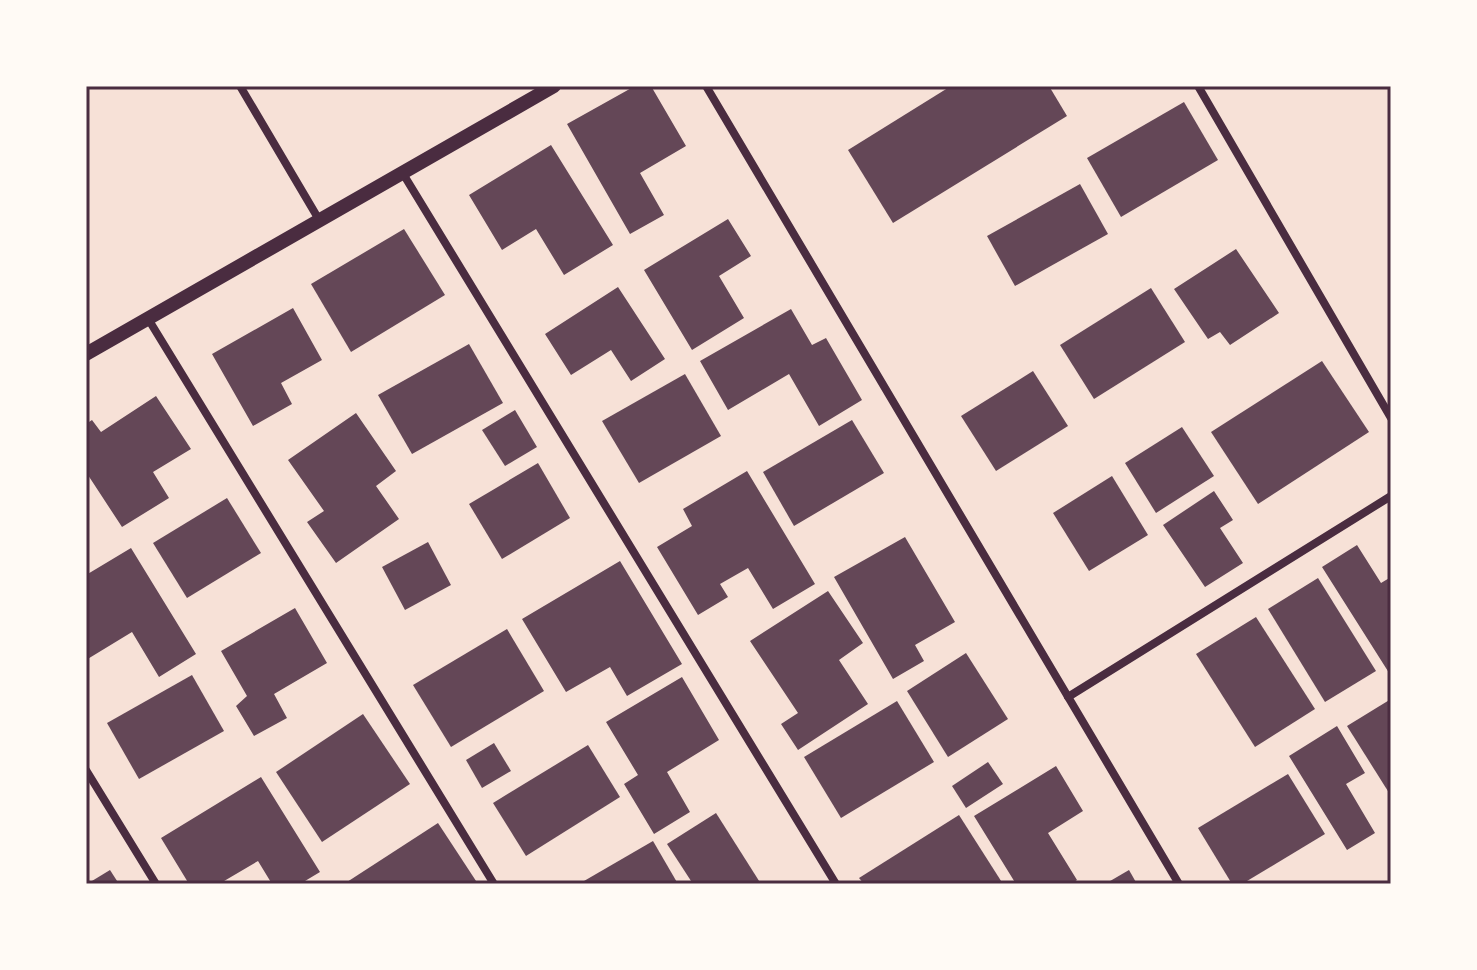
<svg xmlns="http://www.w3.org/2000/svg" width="1477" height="970" viewBox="0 0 1477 970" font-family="'Archivo Narrow',sans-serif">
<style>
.building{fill:#644757}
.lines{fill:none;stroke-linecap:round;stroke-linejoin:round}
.minor{stroke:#4a2c40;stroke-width:8}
.tertiary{stroke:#4a2c40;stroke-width:14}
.neatline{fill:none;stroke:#4a2c40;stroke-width:3}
</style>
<rect width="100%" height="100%" fill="#f7e1d7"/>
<!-- building -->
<g class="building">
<polygon points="635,86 651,86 686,146 640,173 664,215 630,234 567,124"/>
<polygon points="951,86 1049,86 1067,116 893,223 848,150"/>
<polygon points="1184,102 1218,160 1121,217 1087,158"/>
<polygon points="551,145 613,245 564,275 536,229 502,250 469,195"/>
<polygon points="1080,184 1108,234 1015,286 987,236"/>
<polygon points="728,219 751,256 719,276 744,318 692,350 644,270"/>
<polygon points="404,229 445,295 351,352 311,284"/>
<polygon points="1236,249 1279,313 1230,345 1220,332 1208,339 1174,289"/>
<polygon points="618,287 665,359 631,381 611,350 571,375 545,334"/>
<polygon points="1151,288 1185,342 1094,399 1060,345"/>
<polygon points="293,308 322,360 281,383 292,404 253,426 212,354"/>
<polygon points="791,309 812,345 826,338 862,400 819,426 789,374 728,410 700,361"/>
<polygon points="469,344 503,403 412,454 378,395"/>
<polygon points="1322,361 1369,432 1258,504 1211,432"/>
<polygon points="1033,371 1068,426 996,471 961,416"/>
<polygon points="685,374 721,436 639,483 602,421"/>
<polygon points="156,396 191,449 153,472 169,498 122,527 86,472 86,424 92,420 101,432"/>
<polygon points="515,410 537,447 505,466 482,430"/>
<polygon points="356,413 396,471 376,486 399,519 336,563 307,522 324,511 288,460"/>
<polygon points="852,420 884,473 794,526 763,472"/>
<polygon points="1182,427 1214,476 1156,513 1125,463"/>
<polygon points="538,463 570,518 502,559 469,504"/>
<polygon points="747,471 815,584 773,609 748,568 720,584 728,597 698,615 657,547 692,526 683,509"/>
<polygon points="1112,476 1148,535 1089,571 1053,513"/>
<polygon points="1214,491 1233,520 1220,528 1243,563 1205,587 1163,525"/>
<polygon points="227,498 261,553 187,598 153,543"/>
<polygon points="905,537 955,622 915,645 924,661 893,679 834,577"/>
<polygon points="428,542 451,585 405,610 382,567"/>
<polygon points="1357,545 1381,583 1391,577 1391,676 1322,567"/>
<polygon points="131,548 196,654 159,677 132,632 86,660 86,575"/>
<polygon points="620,561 682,664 627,696 610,667 566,692 522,619"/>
<polygon points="1318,578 1376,671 1325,702 1268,609"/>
<polygon points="828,591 863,643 839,660 868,704 798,750 781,724 798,713 750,641"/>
<polygon points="295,608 327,663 274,694 287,718 254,736 236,706 247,696 221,651"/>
<polygon points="1256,617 1315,709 1255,747 1196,654"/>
<polygon points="507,629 544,691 451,747 413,685"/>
<polygon points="966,653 1008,719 948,757 907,691"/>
<polygon points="192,675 224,731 139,779 107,723"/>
<polygon points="682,677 719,740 667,772 690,812 654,834 624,784 638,775 606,722"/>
<polygon points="1391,699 1391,796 1347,726"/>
<polygon points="897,701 934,762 841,818 804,757"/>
<polygon points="363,714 410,784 322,842 276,772"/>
<polygon points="1337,726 1365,773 1346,784 1375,833 1347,850 1289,756"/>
<polygon points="494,743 511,771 482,788 466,760"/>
<polygon points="588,745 620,797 526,856 493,803"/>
<polygon points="988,762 1003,784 966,808 952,786"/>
<polygon points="1056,766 1083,811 1048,833 1077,880 1071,884 1016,884 974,816"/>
<polygon points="1288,774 1325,834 1242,884 1232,884 1198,828"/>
<polygon points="261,777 320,872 300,884 272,884 258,861 219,884 189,884 161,838"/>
<polygon points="716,813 761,884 693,884 667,844"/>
<polygon points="959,815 1003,884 864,884 859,878"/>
<polygon points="438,823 478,884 349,884 347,882"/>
<polygon points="653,841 678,884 586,884 584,881"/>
<polygon points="110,870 119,884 87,884"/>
<polygon points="1129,870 1137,884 1105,884"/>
</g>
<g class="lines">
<!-- minor -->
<g class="minor">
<polyline points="240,86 318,218"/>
<polyline points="706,86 1179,884"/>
<polyline points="1198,86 1391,418"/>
<polyline points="402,172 836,884"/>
<polyline points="147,317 494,884"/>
<polyline points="1068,697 1391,496"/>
<polyline points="86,770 156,884"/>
</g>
<!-- tertiary -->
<polyline class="tertiary" points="86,354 554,86"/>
</g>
<!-- border -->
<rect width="1477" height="970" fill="none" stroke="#fffaf5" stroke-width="176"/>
<rect x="88" y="88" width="1301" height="794" class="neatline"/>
</svg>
